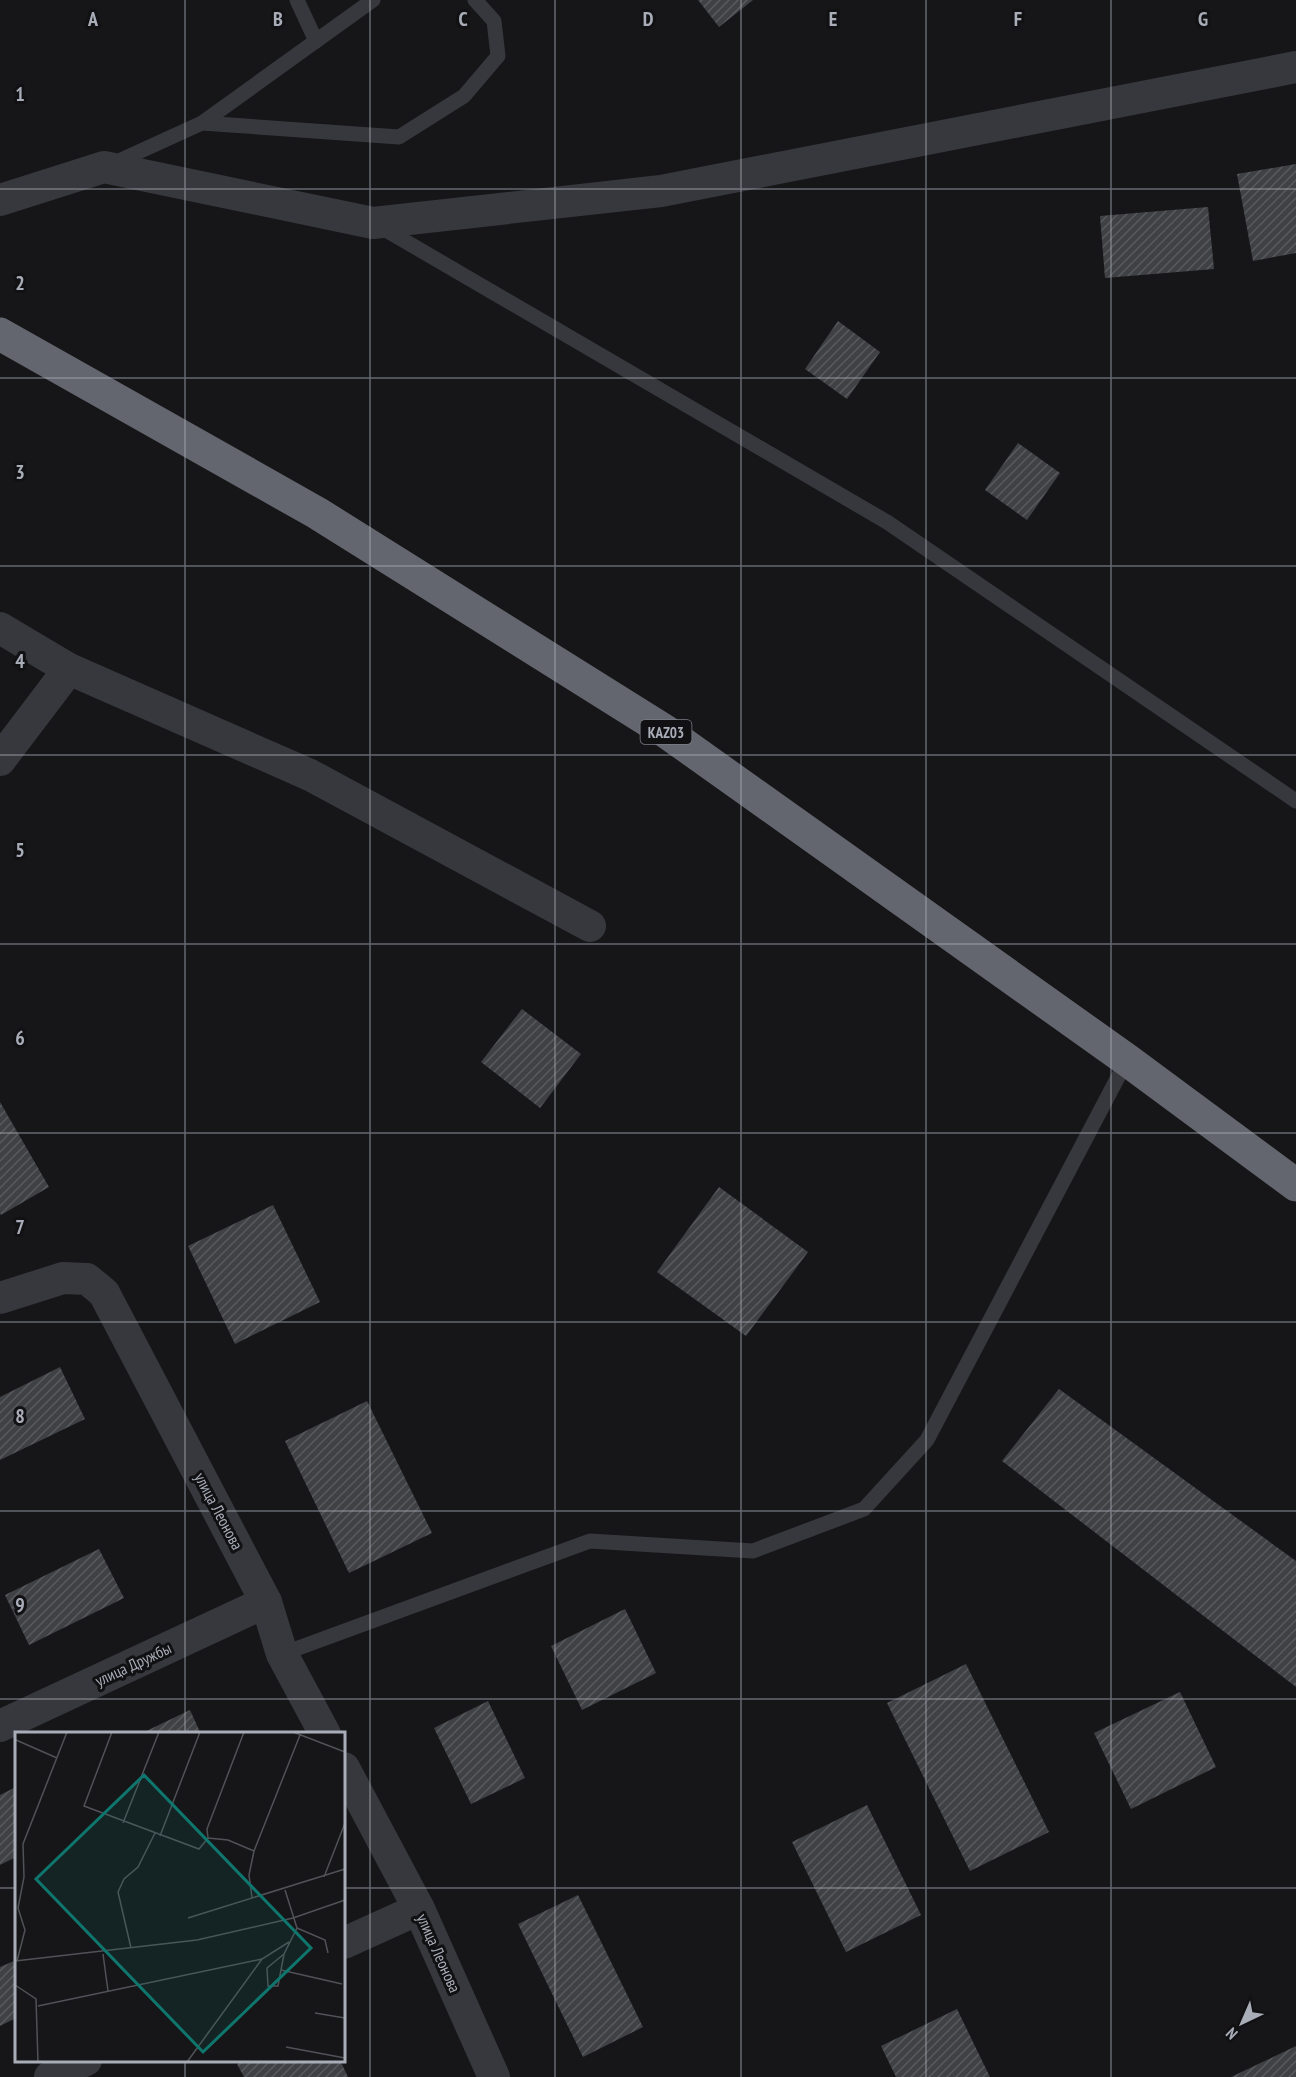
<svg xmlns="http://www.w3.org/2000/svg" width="1296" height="2077" viewBox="0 0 1296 2077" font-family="'PT Sans Narrow',sans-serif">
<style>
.building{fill:url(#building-hatch)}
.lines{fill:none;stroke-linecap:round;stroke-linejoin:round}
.lane{stroke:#37383d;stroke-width:15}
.street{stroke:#37383d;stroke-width:32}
.highway{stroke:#63666e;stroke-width:33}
.grid{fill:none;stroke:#a8adb8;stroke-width:1.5;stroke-opacity:0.55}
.labels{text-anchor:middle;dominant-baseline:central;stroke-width:6;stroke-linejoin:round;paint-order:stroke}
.shield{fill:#111113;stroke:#7b7e86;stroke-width:1.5}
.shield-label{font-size:15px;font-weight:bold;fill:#a8adb8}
.street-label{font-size:16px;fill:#a8adb8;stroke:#111113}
.inset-road{fill:none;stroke:#505258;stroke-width:1.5}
.view{fill:#0f766e;fill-opacity:0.15;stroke:#0f766e;stroke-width:3}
.inset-edge{fill:none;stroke:#a8adb8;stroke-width:3}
.grid-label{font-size:20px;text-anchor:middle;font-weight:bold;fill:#a8adb8;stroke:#111113;stroke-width:6;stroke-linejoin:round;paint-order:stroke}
</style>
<defs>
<pattern id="building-hatch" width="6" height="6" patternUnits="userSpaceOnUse" patternTransform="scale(1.5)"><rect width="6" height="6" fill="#404145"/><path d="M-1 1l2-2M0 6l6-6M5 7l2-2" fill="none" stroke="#595a5e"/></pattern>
</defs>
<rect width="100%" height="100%" fill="#161618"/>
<!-- building -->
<g class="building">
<polygon points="698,0 753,0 719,27"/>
<polygon points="1296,164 1296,253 1253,261 1237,174"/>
<polygon points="1208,207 1214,269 1105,278 1100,216"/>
<polygon points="838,321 880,352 847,399 805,369"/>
<polygon points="1018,443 1060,473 1027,520 985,490"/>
<polygon points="522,1009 581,1054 540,1108 481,1062"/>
<polygon points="0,1102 49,1187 1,1215 0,1213"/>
<polygon points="719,1187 808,1252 746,1336 657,1272"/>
<polygon points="273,1205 320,1302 235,1344 188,1246"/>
<polygon points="60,1367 85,1419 0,1460 0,1397"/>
<polygon points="1059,1389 1296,1561 1296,1687 1002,1461"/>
<polygon points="367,1401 432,1533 349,1573 285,1441"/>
<polygon points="99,1549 124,1598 29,1645 5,1595"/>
<polygon points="625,1609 656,1673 582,1710 551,1646"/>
<polygon points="966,1664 1049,1832 970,1871 887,1703"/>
<polygon points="1180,1692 1216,1767 1131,1809 1094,1733"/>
<polygon points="488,1701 525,1778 471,1804 434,1728"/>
<polygon points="190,1710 201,1734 140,1734"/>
<polygon points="16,1787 16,1857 0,1865 0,1795"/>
<polygon points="867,1805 921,1915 846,1952 792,1842"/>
<polygon points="578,1895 643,2027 583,2057 518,1924"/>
<polygon points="14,1961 16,1965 16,2018 0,2026 0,1967"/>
<polygon points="957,2009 990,2077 896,2077 881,2046"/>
<polygon points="1296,2046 1296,2077 1231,2077"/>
<polygon points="244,2060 340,2060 348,2077 244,2077 237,2064"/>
</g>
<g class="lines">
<!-- lane -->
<g class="lane">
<polyline points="297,0 316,41"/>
<polyline points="202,123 399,137 464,96 498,56 494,21 475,0"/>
<polyline points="110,165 202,123 373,0"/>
<polyline points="379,226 887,522 1296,801"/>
<polyline points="282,1654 590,1541 753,1551 864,1509 927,1440 1127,1060"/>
</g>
<!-- street -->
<g class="street">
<polyline points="0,200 104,167 373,223 661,191 1296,67"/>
<polyline points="0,628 69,669 310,775 590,926"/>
<polyline points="0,760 69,669"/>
<polyline points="0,1298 63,1278 87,1279 104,1293 266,1602 282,1654 325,1734"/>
<polyline points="0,1726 266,1602"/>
<polyline points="344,1768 419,1909 494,2077"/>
<polyline points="344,1943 419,1909"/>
<polyline points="50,2077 86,2060"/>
</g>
<!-- highway -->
<polyline class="highway" points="0,334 317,513 665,731 1127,1060 1296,1185"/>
</g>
<!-- grid -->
<path class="grid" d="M185 0V1734M370 0V2077M555 0V2077M741 0V2077M926 0V2077M1111 0V2077M0 189H1296M0 378H1296M0 566H1296M0 755H1296M0 944H1296M0 1133H1296M0 1322H1296M0 1511H1296M0 1699H1296M0 1888H16M344 1888H1296M185 2060V2077"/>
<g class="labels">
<!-- shield labels -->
<rect class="shield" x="640.5" y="720" width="51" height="24" rx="4.5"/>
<g class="shield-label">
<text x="666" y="732">KАZ03</text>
</g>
<!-- street labels -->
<g class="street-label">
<text transform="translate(219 1511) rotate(62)">улица Леонова</text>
<text transform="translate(133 1664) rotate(-25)">улица Дружбы</text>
<text transform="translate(439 1953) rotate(66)">улица Леонова</text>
</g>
</g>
<!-- overview -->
<g transform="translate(15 1732)">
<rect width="330" height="330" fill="#161618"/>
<path class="inset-road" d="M97 0 69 74 184 117 193 106 192 97 229 0M278 0 330 20M1 8 42 26M108 91 144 0M145 104 185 0M193 106 213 108 239 119M309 145 330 91M237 166 234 143 239 119 285 3M173 186 330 137M282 196 310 208 313 221M116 216 103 160 109 147 123 135 140 101M88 222 93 259M269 222 252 236 253 254H263L269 222 282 196 270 158M0 229 182 208 278 186 330 168M2 229 10 198 3 176 9 145 8 112 52 0M266 238 327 252M0 253 21 267 23 330M23 274 247 227M300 281 330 286M271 315 330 326M172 330 247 227 274 210"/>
<path class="view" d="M129 43 296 216 188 320 21 147Z"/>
<rect width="330" height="330" class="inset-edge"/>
</g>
<g class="grid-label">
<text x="93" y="26">A</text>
<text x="278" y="26">B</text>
<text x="463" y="26">C</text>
<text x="648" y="26">D</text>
<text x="833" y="26">E</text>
<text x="1018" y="26">F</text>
<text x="1203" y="26">G</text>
<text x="20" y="101">1</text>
<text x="20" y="290">2</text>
<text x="20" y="479">3</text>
<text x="20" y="668">4</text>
<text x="20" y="857">5</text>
<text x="20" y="1045">6</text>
<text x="20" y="1234">7</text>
<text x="20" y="1423">8</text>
<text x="20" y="1612">9</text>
</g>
<!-- north arrow -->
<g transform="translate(1242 2023) rotate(224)" stroke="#111113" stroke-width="4.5" paint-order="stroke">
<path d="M0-4.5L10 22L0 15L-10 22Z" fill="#a8adb8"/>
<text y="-9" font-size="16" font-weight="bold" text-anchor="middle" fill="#a8adb8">N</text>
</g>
</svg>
